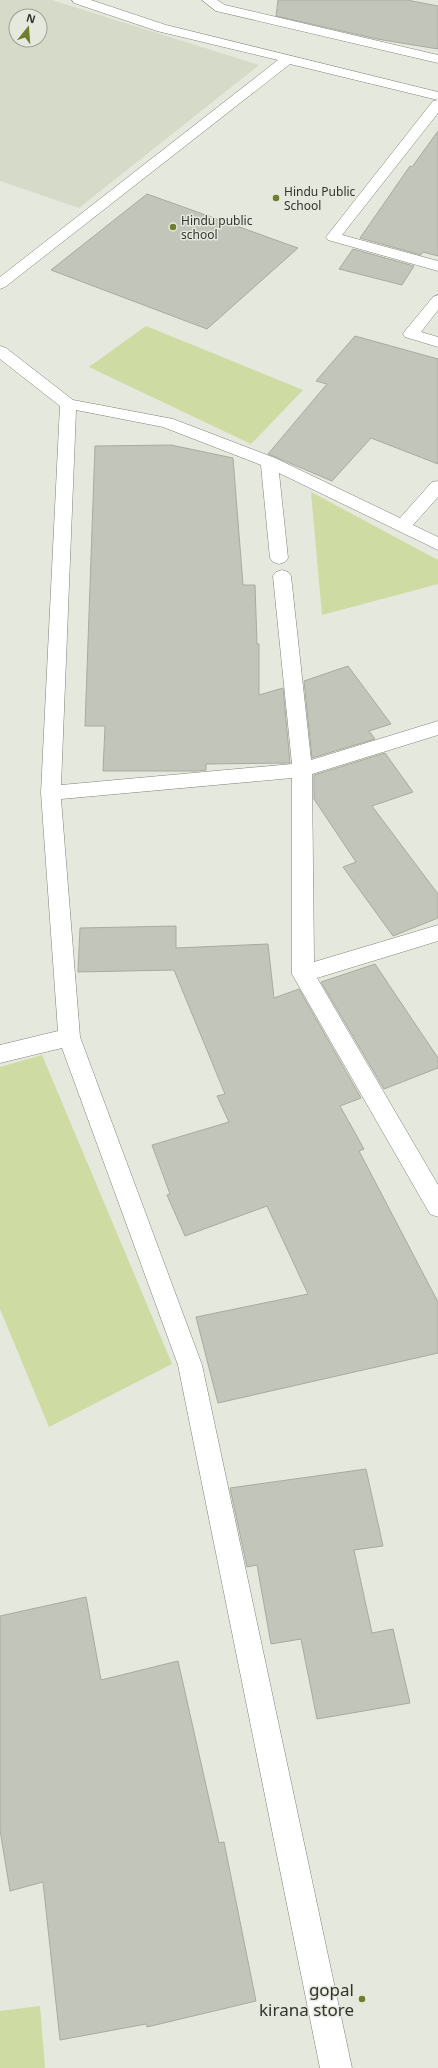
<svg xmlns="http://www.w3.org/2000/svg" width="438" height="2068" viewBox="0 0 438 2068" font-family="'Noto Sans',sans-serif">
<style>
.built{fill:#d6dbc9;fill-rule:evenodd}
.green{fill:#cedba3}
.building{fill:#c2c5ba;stroke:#a8aba0}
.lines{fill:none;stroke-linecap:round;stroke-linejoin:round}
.minor-casing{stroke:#7f8278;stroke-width:1}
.minor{fill:#fff;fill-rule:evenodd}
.poi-dot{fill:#6f7e2b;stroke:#e5e8dc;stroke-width:1.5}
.labels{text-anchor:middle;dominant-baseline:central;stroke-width:3;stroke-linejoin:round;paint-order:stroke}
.far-poi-label{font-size:12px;fill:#32332f;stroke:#e5e8dc;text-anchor:start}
.near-poi-label{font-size:17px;fill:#32332f;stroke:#e5e8dc;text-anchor:end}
</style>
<rect width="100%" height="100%" fill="#e5e8dc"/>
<!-- built -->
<path class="built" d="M0 0H52L259 65 79 208 0 181ZM16 16H40V40H16Z"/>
<!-- green -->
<g class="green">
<polygon points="146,326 303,390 251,444 89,367"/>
<polygon points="311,492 438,560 438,584 322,615"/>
<polygon points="42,1055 172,1364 49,1427 0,1309 0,1067"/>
<polygon points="40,2006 45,2068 0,2068 0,2011"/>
</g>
<!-- building -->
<g class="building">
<polygon points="278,0 407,0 438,6 438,49 377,39 276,16"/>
<polygon points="438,131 438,256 423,252 421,255 360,238 410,166 412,167"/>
<polygon points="147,194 298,248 207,329 51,270"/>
<polygon points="353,249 414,266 402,285 339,269"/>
<polygon points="355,336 438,359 438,464 371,438 332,481 268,454 327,384 316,381"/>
<polygon points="171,445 233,458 243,585 255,585 257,644 259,644 259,695 283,688 290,763 206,764 206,770 198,771 103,771 105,726 85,726 95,446"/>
<polygon points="348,666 391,724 369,731 375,739 312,758 304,681"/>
<polygon points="385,753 413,792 372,806 438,894 438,918 393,936 343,867 356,862 314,799 314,775"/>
<polygon points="176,926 176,948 268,944 274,998 299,989 361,1098 340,1106 364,1149 359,1151 438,1302 438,1353 218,1403 196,1317 308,1294 267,1206 185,1236 167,1195 170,1194 152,1145 229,1122 217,1096 225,1094 174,970 78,972 80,928"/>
<polygon points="375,964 438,1058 438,1068 384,1089 321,982"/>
<polygon points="366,1469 383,1546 354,1550 372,1633 393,1629 410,1703 317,1719 301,1639 271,1644 257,1565 247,1567 230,1488"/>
<polygon points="86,1597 101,1680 178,1661 219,1843 224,1842 256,2001 147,2027 146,2024 60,2040 43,1882 10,1891 0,1830 0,1616"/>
</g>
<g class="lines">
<!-- minor casing -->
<g class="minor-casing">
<g id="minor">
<polygon points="72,0 91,0 166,25 438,92 438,113 342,235 438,261 438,271 328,240 326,237 433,101 438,100 290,64 5,287 0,289 0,277 278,60 157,31 74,3"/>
<polygon points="202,0 217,0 225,5 438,55 438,63 216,11"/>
<polygon points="438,295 438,310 421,332 438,337 438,347 405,337 403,334 405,331 433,297"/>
<polygon points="0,346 6,348 73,400 173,419 275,458 400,518 432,482 438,481 438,497 413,525 438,537 438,550 279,473 288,558 285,562 279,564 273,562 270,558 261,465 163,427 76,410 61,785 292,764 273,576 276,572 282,570 288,572 291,576 311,760 438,721 438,735 312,774 314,962 438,925 438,941 317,978 438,1185 438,1217 430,1214 292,974 292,778 61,799 80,1037 202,1365 352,2068 320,2068 178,1365 62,1048 0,1063 0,1045 58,1031 41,793 60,406 0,359"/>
</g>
</g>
<!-- minor -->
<use href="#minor" class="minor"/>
</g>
<!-- markers -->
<g class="poi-dot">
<circle cx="276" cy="198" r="4"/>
<circle cx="173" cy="227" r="4"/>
<circle cx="362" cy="1999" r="4"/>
</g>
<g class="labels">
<!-- far-poi labels -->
<g class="far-poi-label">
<text x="284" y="191">Hindu Public<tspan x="284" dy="14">School</tspan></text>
<text x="181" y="220">Hindu public<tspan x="181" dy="14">school</tspan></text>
</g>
<!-- near-poi labels -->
<g class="near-poi-label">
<text x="354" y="1989">gopal<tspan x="354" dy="20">kirana store</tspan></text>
</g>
</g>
<!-- north arrow -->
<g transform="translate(28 28) rotate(17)"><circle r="19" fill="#e5e8dc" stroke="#9da097"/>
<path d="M0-3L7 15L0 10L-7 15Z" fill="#6f7e2b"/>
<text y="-6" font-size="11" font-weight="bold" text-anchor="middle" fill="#32332f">N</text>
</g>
</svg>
